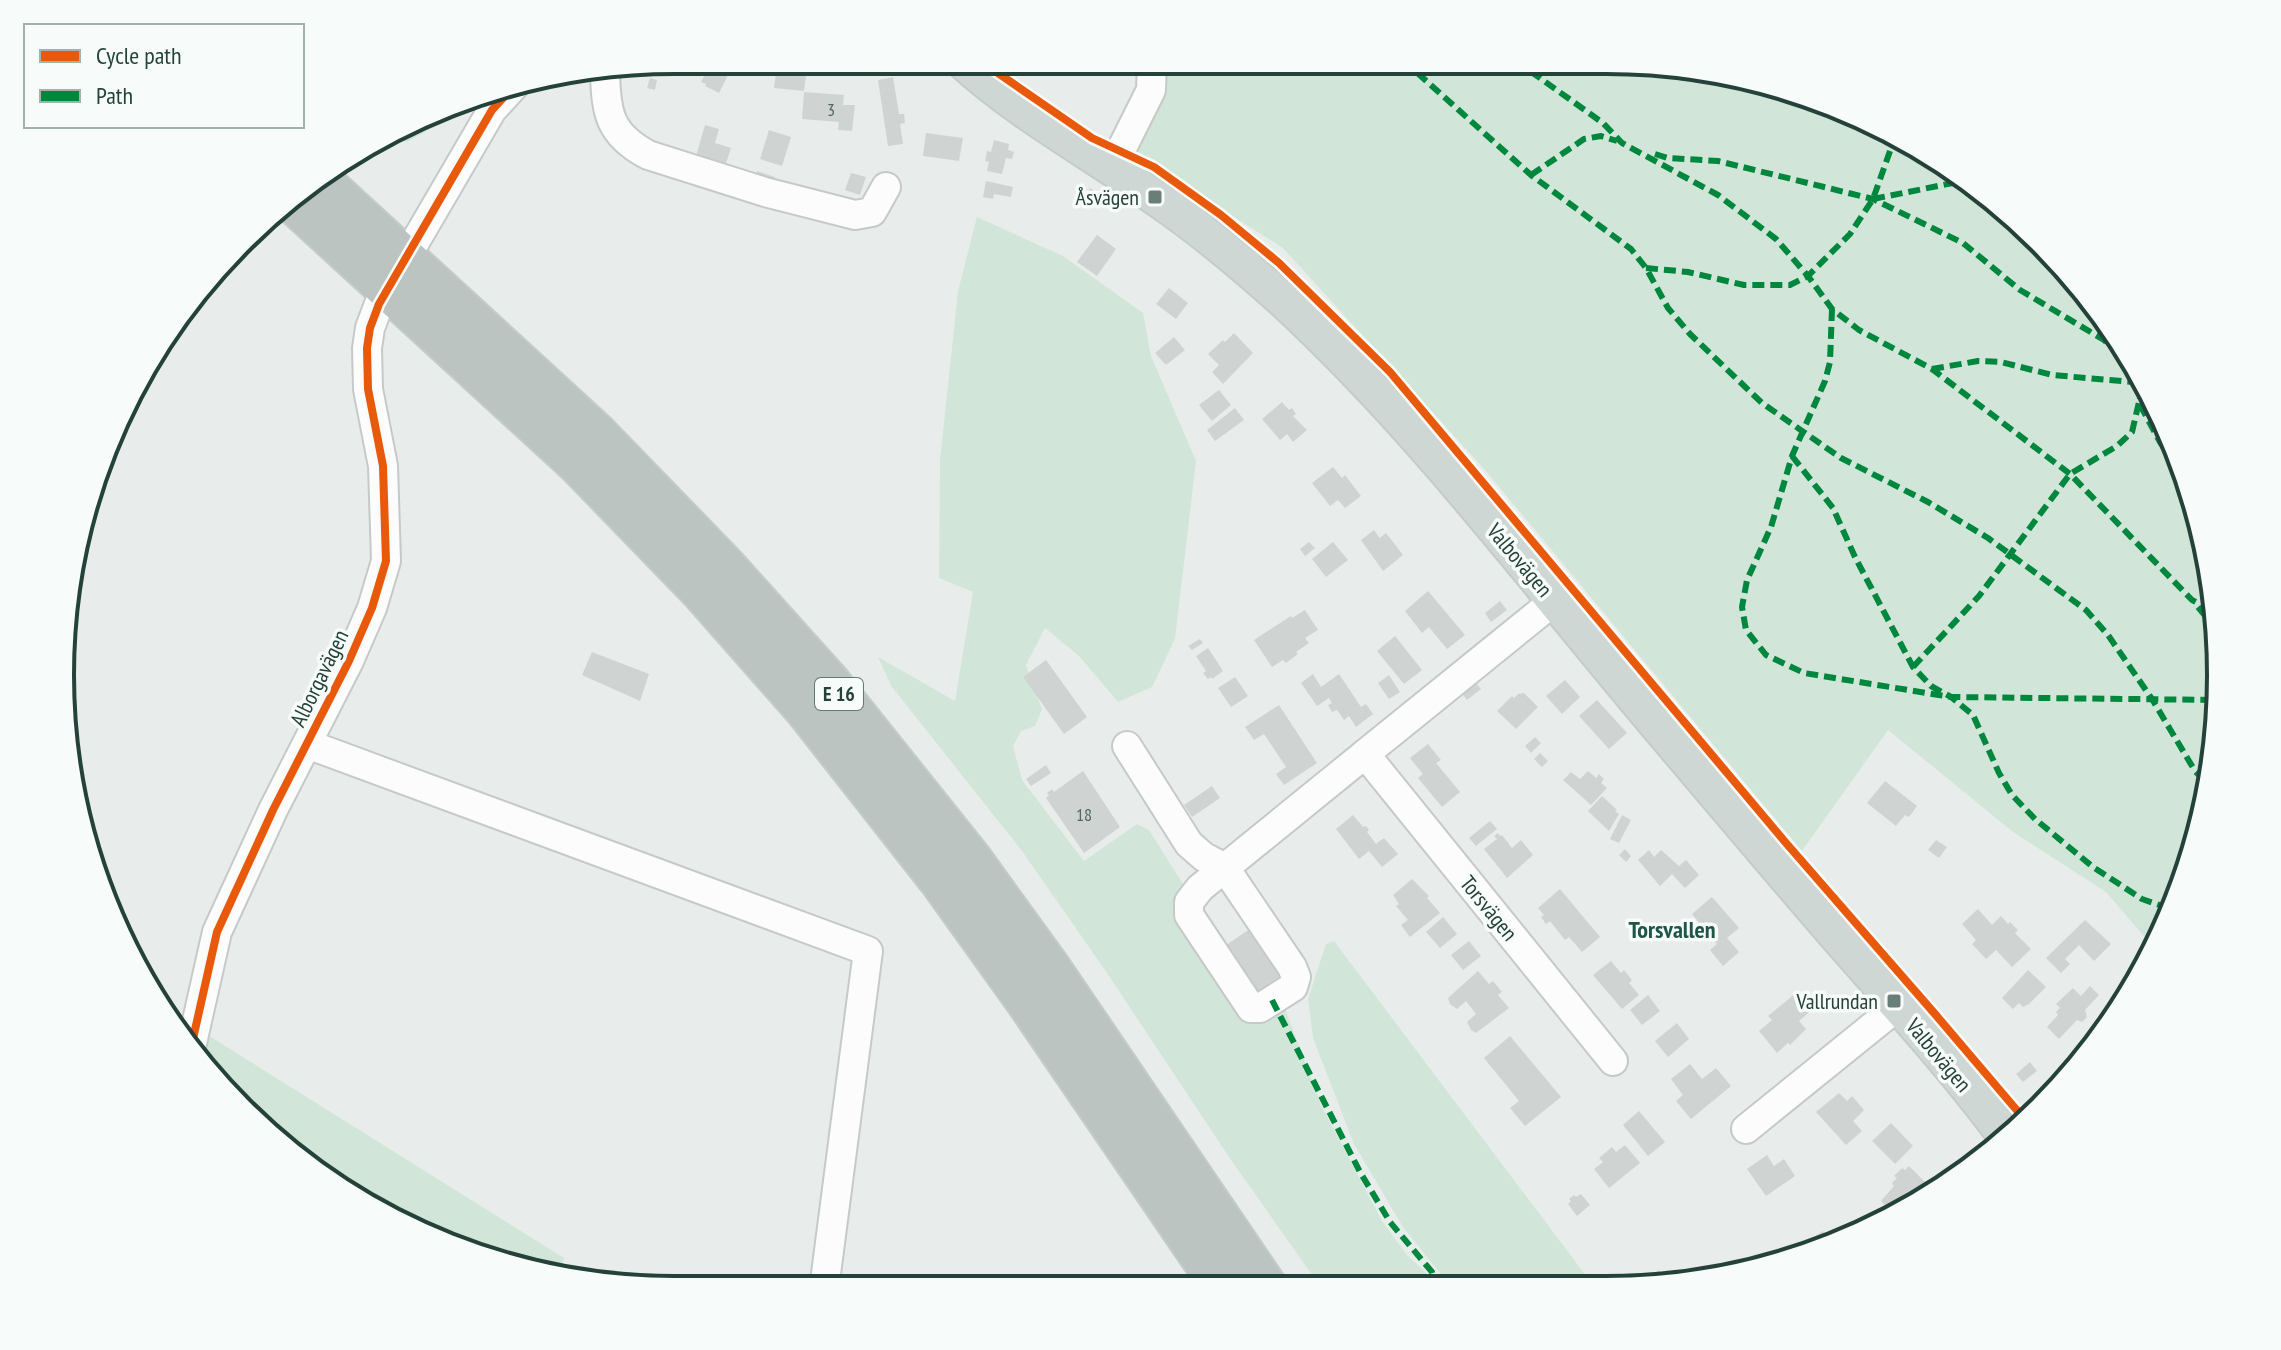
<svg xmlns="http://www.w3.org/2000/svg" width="2281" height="1350" viewBox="0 0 2281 1350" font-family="'PT Sans Narrow',sans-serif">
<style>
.green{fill:#d1e6d8}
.building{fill:#cfd4d2}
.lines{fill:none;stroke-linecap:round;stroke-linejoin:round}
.minor-casing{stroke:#c5cac8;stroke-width:32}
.major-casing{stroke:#c3ccc9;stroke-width:38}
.highway-casing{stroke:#c3ccc9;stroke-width:44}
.minor{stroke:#fcfcfc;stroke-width:28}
.major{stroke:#cfd7d5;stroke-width:34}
.highway{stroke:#bcc4c2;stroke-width:40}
.quiet{stroke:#00873e;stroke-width:6;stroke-dasharray:12 6;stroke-linecap:butt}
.cycleway-casing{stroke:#f7fbf9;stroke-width:13}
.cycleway{stroke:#e8590c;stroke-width:8}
.poi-dot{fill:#697e78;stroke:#f7fbf9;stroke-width:3}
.labels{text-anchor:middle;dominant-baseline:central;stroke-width:7;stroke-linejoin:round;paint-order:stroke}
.number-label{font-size:18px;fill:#506761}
.shield{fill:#f7fbf9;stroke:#637a73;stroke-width:2}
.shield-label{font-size:20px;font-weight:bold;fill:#24423a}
.poi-label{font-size:22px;fill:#24423a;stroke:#f7fbf9;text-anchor:end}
.street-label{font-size:22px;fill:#24423a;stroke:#f7fbf9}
.neighbourhood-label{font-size:24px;font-weight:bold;fill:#1f5548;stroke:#f7fbf9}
.rim{fill:none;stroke:#24423a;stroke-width:4}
</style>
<rect width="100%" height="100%" fill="#e8edeb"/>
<!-- green -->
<g class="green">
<polygon points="1139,61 1647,61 1804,93 1947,163 2041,240 2117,333 2174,439 2209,555 2221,675 2209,795 2174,910 2154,948 2106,892 2013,832 1888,730 1802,851 1485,470 1283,248 1118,144 1133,102"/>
<polygon points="439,113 437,125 407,142 395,137"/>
<polygon points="977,217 1063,256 1143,313 1151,356 1196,461 1175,639 1152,687 1118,702 1079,656 1045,628 1026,665 1042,709 1035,726 1021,731 1013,746 1022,780 1084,861 1137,824 1149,830 1219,941 1252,1011 1281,998 1321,1105 1382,1221 1407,1255 1428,1275 1433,1289 1322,1289 1231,1160 1107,973 1022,851 892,687 878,657 955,701 973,592 939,578 940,460 958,291"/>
<polygon points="1334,941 1596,1289 1445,1289 1440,1273 1403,1227 1354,1144 1313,1038 1308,999 1326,944"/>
<polygon points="203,1032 564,1258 559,1274 477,1257 334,1187 197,1059"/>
</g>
<!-- building -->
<g class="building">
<polygon points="675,60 693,60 691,70 673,66"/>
<polygon points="841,60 876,60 876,62 843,68"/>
<polygon points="717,61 731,69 719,93 705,86 706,84 701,82 708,69 712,71"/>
<polygon points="899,64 900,75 888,76 888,65"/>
<polygon points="776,73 806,76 804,91 774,88"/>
<polygon points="893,77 899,114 904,114 905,123 900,124 903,144 888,146 878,80"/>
<polygon points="650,78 657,80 655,90 647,88"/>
<polygon points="804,92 844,95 843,105 855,105 852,131 838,130 839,122 802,119"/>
<polygon points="705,125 719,129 715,143 731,148 725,166 696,156"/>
<polygon points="769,130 791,137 782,166 760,159"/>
<polygon points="926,133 963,138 959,161 923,156"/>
<polygon points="994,140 1009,144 1008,150 1014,152 1012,159 1006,158 1002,174 987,171 989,162 985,161 987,151 991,152"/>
<polygon points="757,171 775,177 774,181 756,175"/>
<polygon points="851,173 866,177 860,195 845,190"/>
<polygon points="986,181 1013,187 1011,197 994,194 993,199 983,197"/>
<polygon points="1090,188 1098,193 1092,204 1084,199"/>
<polygon points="1097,235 1116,249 1097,276 1077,262"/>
<polygon points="1169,288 1188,303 1176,319 1156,304"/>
<polygon points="1234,333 1253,353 1223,384 1212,372 1219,365 1208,354 1223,340 1225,342"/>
<polygon points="1174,337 1185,350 1166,365 1155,353"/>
<polygon points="1219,390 1231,405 1212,421 1199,405"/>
<polygon points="1282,402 1289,410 1292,408 1296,414 1293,416 1307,430 1293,442 1287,434 1280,440 1262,419"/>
<polygon points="1235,408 1244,420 1215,441 1207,430"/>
<polygon points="1333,467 1342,478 1345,475 1361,496 1345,508 1338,500 1330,506 1312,483"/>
<polygon points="1374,530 1380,538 1386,533 1403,555 1383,571 1361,540"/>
<polygon points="1309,542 1315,548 1305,556 1300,549"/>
<polygon points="1333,542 1348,560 1326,577 1312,559"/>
<polygon points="1428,591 1465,635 1447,649 1429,627 1422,633 1405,611"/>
<polygon points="1500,601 1507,610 1491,622 1485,613"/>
<polygon points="1305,610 1318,630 1305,638 1309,643 1296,652 1298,654 1286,663 1283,660 1272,667 1254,640 1291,616 1292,618"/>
<polygon points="1395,636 1422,670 1404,684 1377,651"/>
<polygon points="1200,639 1203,643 1192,650 1188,646"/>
<polygon points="1208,648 1223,671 1212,679 1211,677 1208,679 1203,673 1206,671 1196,656"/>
<polygon points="592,652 649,674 640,701 582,675"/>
<polygon points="1046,660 1087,717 1064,734 1023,677"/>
<polygon points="1313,674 1321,687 1339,674 1361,707 1366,704 1373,714 1356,727 1349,716 1344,720 1337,710 1332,712 1328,705 1332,703 1329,698 1317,706 1301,683"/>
<polygon points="1389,675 1400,692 1389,699 1378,683"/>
<polygon points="1235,677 1248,696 1231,707 1218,688"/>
<polygon points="1565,680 1580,697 1562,714 1546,696"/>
<polygon points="1475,682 1481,689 1467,700 1462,693"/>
<polygon points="1524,693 1538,707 1516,729 1497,711 1512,696 1514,698 1518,694"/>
<polygon points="1597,700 1627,733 1609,749 1579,716"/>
<polygon points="1279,705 1317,763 1284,785 1276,774 1286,767 1264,734 1254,740 1245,727"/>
<polygon points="1535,737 1541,743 1531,753 1525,746"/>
<polygon points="1428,744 1441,760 1436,763 1460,792 1442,807 1418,778 1423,774 1410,758"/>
<polygon points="1540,753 1548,761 1542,767 1534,759"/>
<polygon points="1046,765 1051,773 1031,786 1026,779"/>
<polygon points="1083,771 1120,827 1084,853 1046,798 1049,795 1047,793 1052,789 1054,792"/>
<polygon points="1588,771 1596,778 1599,774 1604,779 1601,783 1607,788 1591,805 1563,780 1571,772 1580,779"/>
<polygon points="1885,781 1917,806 1909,817 1905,815 1896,826 1867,803"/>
<polygon points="1212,786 1220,798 1192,817 1184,805"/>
<polygon points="1602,796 1617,810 1615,811 1619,814 1609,831 1588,811"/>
<polygon points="1353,815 1363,827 1366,826 1369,830 1367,832 1376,844 1384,838 1398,854 1382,867 1369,851 1359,859 1336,829"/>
<polygon points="1622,815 1631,820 1619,843 1610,839"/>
<polygon points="1490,821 1497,829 1476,846 1469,838"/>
<polygon points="1498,833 1500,836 1502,835 1512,848 1521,840 1533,855 1507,878 1484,849 1497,839 1494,836"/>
<polygon points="1936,840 1947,847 1939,858 1928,850"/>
<polygon points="1625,849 1631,856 1626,862 1619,855"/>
<polygon points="1649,850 1654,857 1661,850 1679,866 1686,860 1699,875 1685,888 1672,874 1660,886 1638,860"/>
<polygon points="1412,879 1429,896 1427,898 1440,913 1410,937 1401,925 1408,920 1396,906 1399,904 1393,895"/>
<polygon points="1560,889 1600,937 1582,952 1569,937 1565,940 1550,921 1546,924 1541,917 1544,915 1538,908"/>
<polygon points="1712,897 1739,928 1727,938 1739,952 1723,966 1710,950 1717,944 1692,914"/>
<polygon points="1978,909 1992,925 2001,916 2008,924 2010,922 2018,930 2015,933 2031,949 2012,967 1996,950 1986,959 1972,944 1976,940 1962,924"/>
<polygon points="1443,917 1457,934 1440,948 1426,932"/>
<polygon points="2085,920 2111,944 2094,961 2079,945 2065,959 2070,964 2061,973 2046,958"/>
<polygon points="1254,926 1285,973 1251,996 1219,950"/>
<polygon points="1469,941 1481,956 1463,970 1451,955"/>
<polygon points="1611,961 1621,973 1624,970 1632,980 1629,983 1639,995 1622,1009 1593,975"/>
<polygon points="2028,970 2046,987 2029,1004 2023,1007 2019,1003 2013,1009 2002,998"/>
<polygon points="1478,971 1489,984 1493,981 1502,992 1498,995 1509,1008 1476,1033 1471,1030 1467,1022 1476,1014 1466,1001 1457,1009 1450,1004 1448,998"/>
<polygon points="2090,986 2099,995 2085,1010 2087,1017 2082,1022 2077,1020 2059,1039 2047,1027 2058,1015 2056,1012 2060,1008 2056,1004 2073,988 2081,996"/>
<polygon points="1797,992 1812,1010 1799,1021 1806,1029 1790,1045 1788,1043 1777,1053 1759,1031 1772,1020 1768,1016"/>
<polygon points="1648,995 1660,1011 1642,1025 1630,1010"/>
<polygon points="1677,1023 1689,1039 1668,1057 1655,1041"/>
<polygon points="1510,1036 1561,1097 1525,1126 1510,1108 1519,1101 1484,1058"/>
<polygon points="2030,1062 2037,1071 2023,1082 2016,1074"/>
<polygon points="1690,1064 1702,1079 1716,1068 1731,1086 1691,1119 1676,1101 1683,1095 1671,1079"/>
<polygon points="1839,1093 1847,1101 1852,1096 1864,1110 1853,1121 1862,1131 1846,1145 1816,1112"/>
<polygon points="1639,1111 1665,1142 1648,1156 1623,1125"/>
<polygon points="1891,1123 1913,1146 1895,1164 1872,1141"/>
<polygon points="1625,1145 1640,1163 1609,1188 1594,1169 1603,1162 1599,1158 1612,1147 1616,1152"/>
<polygon points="1767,1155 1774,1166 1784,1159 1795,1176 1766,1196 1747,1169"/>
<polygon points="1909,1166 1929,1186 1912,1203 1909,1200 1905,1204 1903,1202 1891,1212 1881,1201 1894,1186 1892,1183 1897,1178 1894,1176 1902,1168 1905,1170"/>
<polygon points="1581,1194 1590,1205 1577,1216 1568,1204 1571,1201 1569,1199 1574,1195 1576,1197"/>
<polygon points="1823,1231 1831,1242 1828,1244 1829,1246 1809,1255 1802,1245"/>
<polygon points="1659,1270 1668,1284 1642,1289 1639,1284"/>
</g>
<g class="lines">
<!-- minor casing -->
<g class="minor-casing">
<g id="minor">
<path d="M605 72C606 113 609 134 648 155L765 192 855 215 872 212 886 187"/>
<polyline points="1112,168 1151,90 1152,61"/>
<polyline points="415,242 492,110 514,86"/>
<polyline points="1554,601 1365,754 1613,1061"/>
<polyline points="307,744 868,951 824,1289"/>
<polyline points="1127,746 1189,844 1204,857 1225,868 1292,967 1296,977 1293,987 1260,1008 1251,1008 1189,915 1189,902 1200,888 1365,754"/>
<polyline points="190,1052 217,932 273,810 349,661 372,608 386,561 383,466 368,389 367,348 370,328 379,304"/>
<polyline points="1746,1129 1898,1006"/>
</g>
</g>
<!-- major casing -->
<g class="major-casing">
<path id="major" d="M961 60C1019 113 1089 151 1153 196 1199 227 1242 263 1283 300 1424 430 1539 586 1663 732 1725 805 1787 879 1850 951 1902 1010 1959 1073 2006 1137"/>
</g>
<!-- highway casing -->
<g class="highway-casing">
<g id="highway">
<polyline points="318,178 597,434 725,566 831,684 971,859 1052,971 1268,1289"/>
<polyline points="289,199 577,463 701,591 805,709 941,882 1027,1002 1223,1289"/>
</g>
</g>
<!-- minor -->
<use href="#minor" class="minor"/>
<!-- major -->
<use href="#major" class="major"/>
<!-- highway -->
<use href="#highway" class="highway"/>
<!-- quiet -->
<g class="quiet">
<polyline points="1404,61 1531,175 1631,249 1646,268 1668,308 1690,334 1762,403 1841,458 1928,502 1988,538 2086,610 2108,635 2152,699 2195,771 2210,786"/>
<polyline points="1516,61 1603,123 1622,143 1718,195 1776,239 1808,276 1832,309 1859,330 1932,369 2070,474 2192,600 2210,609 2214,609"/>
<polyline points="1655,154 1668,158 1718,161 1873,199 1963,243 2020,290 2104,340 2122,356 2143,384 2139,403 2160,442 2188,484"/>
<polyline points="1531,175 1584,139 1601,136 1617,141"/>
<polyline points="1873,199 1968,180"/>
<polyline points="1646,268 1688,272 1744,285 1790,285 1808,276 1850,234 1873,199 1895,137"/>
<polyline points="1832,309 1830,362 1825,381 1792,456 1771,527 1747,580 1742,607 1746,630 1766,655 1804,673 1951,697 2219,700"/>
<polyline points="1932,369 1978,361 2001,362 2052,375 2144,383"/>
<polyline points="1792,456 1833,508 1855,557 1913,667 1931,686 1951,697 1973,715 1999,773 2012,795 2035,819 2093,867 2142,899 2174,910"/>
<polyline points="2198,607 2216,629"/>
<polyline points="1913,667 1979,596 2070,474 2117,446 2132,432 2139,402"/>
<polyline points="1272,1000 1360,1172 1390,1222 1432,1272 1437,1289"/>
</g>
<!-- cycleway casing -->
<g class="cycleway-casing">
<g id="cycleway">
<polyline points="979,60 1092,138 1154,167 1221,215 1279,263 1390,372 1786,843 1935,1014 2026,1121"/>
<polyline points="190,1052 217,932 273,810 349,661 372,608 386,561 383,466 368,389 367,348 370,328 379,304 492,110 514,86"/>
</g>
</g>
<!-- cycleway -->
<use href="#cycleway" class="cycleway"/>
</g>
<!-- markers -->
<g class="poi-dot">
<rect x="1147" y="189" width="16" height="16" rx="4"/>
<rect x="1886" y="993" width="16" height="16" rx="4"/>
</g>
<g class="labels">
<!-- number labels -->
<g class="number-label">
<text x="831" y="109">3</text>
<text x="1084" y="814">18</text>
</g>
<!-- shield labels -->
<rect class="shield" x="815" y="678" width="48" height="32" rx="6"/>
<g class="shield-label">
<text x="839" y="694">E 16</text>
</g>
<!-- poi labels -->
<g class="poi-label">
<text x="1139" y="197">Åsvägen</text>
<text x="1878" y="1001">Vallrundan</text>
</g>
<!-- street labels -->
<g class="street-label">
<text transform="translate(1520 560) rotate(50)">Valbovägen</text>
<text transform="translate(319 678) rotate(-64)">Alborgavägen</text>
<text transform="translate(1489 908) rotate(51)">Torsvägen</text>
<text transform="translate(1939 1055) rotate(50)">Valbovägen</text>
</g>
<!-- neighbourhood labels -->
<g class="neighbourhood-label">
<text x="1672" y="929">Torsvallen</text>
</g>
</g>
<!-- crop -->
<path d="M0 0H2281V1350H0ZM675 74H1606A601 601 0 0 1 2207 675V675A601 601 0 0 1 1606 1276H675A601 601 0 0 1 74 675V675A601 601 0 0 1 675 74Z" fill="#f7fbf9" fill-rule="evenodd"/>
<path class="rim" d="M675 74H1606A601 601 0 0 1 2207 675V675A601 601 0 0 1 1606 1276H675A601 601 0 0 1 74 675V675A601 601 0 0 1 675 74Z"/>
<!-- legend -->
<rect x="24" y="24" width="280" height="104" fill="#f7fbf9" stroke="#a3b1ad" stroke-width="2"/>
<rect x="40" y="50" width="40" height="12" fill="#e8590c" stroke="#a3b1ad" stroke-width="2"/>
<text x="96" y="64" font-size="24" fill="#24423a">Cycle path</text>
<rect x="40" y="90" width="40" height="12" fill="#00873e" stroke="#a3b1ad" stroke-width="2"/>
<text x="96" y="104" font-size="24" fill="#24423a">Path</text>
</svg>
